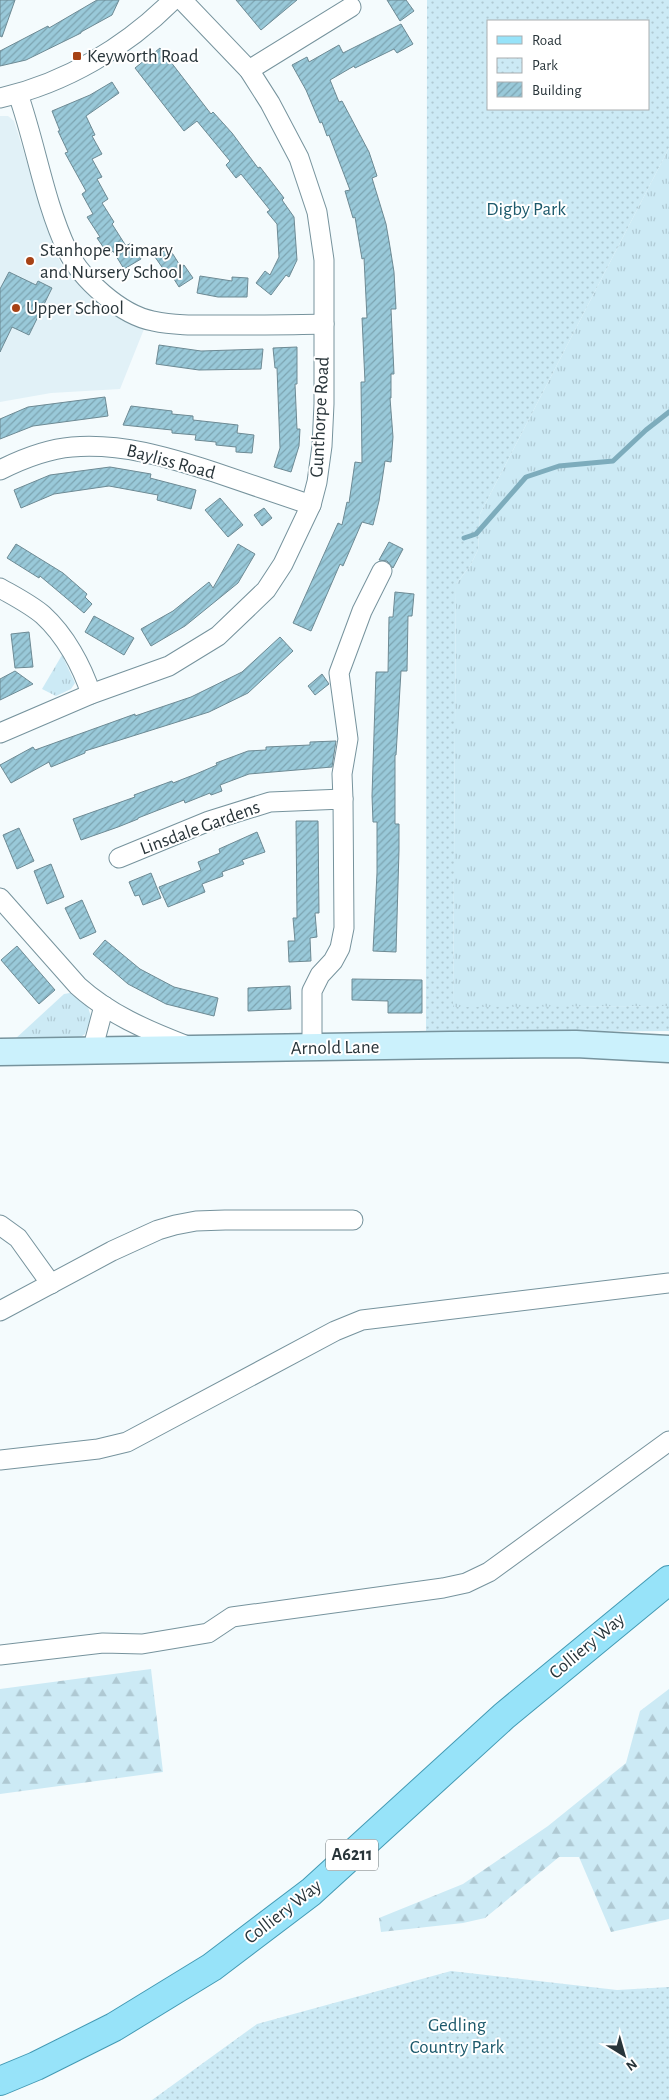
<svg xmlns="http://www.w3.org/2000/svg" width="669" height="2100" viewBox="0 0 669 2100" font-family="'Alegreya Sans',sans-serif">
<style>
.built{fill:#e1f1f7}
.grass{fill:url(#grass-tufts)}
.forest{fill:url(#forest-firs)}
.park{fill:url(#park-dots);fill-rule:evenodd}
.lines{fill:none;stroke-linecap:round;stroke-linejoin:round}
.stream{stroke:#7dacbc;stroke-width:5}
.building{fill:url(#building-hatch);stroke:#6d8a94}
.street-casing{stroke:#76939d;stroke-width:21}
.secondary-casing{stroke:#76939d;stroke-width:29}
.primary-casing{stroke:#439ab4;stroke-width:30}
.street{stroke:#fff;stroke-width:19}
.secondary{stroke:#cbf1fc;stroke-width:26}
.primary{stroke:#97e3f9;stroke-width:28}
.poi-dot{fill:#a74215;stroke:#fff;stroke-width:2}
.labels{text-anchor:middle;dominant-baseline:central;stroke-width:4;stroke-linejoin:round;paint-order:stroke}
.shield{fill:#fff;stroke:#697275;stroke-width:1}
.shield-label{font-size:18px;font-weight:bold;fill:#29353a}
.poi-label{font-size:19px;fill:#29353a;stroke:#fff;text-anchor:start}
.park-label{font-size:19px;fill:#1c596b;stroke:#fff}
.street-label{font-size:19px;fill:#29353a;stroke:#fff}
</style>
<defs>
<pattern id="grass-tufts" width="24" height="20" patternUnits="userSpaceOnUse" patternTransform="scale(1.25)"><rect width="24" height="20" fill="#cceaf5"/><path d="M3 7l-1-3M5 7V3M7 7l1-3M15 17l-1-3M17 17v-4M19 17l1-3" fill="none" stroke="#afc9d3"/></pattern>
<pattern id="forest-firs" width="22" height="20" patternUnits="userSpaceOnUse" patternTransform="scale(1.25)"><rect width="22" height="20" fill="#cceaf5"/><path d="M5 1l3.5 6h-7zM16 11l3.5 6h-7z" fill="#afc9d3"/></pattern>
<pattern id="park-dots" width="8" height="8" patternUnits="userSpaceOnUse" patternTransform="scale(1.25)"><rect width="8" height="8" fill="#cceaf5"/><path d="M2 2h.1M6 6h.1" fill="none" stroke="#afc9d3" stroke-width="1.8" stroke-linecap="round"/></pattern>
<pattern id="building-hatch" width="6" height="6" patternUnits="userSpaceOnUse" patternTransform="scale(1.25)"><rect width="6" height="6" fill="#99c9d9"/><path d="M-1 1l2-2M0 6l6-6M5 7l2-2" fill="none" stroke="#7da4b1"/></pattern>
</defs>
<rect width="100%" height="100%" fill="#f4fbfd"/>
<!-- built -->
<polygon class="built" points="0,116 8,116 14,121 56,254 63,267 77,282 114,313 144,329 120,389 51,393 0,402"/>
<!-- grass -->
<g class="grass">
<polygon points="669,148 669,1006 453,1008 456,584 470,566 478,550 480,514"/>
<polygon points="62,655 75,683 71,689 56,696 42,689"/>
<polygon points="70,993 88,1007 91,1017 85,1034 75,1041 14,1040 64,994"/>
</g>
<!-- forest -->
<g class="forest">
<polygon points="151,1669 163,1772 0,1794 0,1689"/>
<polygon points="669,1689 669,1919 611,1932 579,1857 559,1857 485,1918 463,1923 381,1932 379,1918 463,1884 548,1826 626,1763 640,1711"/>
</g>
<!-- park -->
<g class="park">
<path d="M427 0H669V148L480 514 478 550 470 566 456 584 453 1007 669 1006V1031L426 1033ZM488 21H648V109H488Z"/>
<polygon points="451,1971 617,1990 669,1987 669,2100 152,2100 257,2024"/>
</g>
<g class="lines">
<!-- stream -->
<polyline class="stream" points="464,538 476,534 526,477 559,466 613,461 646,430 669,412"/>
</g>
<!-- building -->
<g class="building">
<polygon points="0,0 15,0 2,37 0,36"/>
<polygon points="97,0 119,0 112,15 81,32 81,33 26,60 0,66 0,51 48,26 49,28"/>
<polygon points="236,0 297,0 261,30"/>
<polygon points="387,0 406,0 414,11 400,21"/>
<polygon points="401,24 413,44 397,53 394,49 355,68 354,66 330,80 339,102 342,101 369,152 377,176 372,178 386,224 390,247 394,272 396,309 391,309 394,374 391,374 391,398 390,398 393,437 391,462 385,461 379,501 373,525 362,522 343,566 340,564 311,631 293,623 338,523 342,525 347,502 349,503 355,462 362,463 361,382 365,382 362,318 367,318 364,258 362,259 355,217 353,218 345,191 350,190 329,135 327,136 322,122 320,123 306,90 292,65 307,57 309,62 339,45 343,53"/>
<polygon points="160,48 211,114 213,112 232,133 258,168 260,167 274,185 284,198 282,200 294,217 297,260 289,277 286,275 271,295 256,283 265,271 270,275 279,257 277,224 267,212 270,210 241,174 236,178 226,165 230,161 197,121 184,131 135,68"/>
<polygon points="112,82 119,93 86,116 95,135 92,136 102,154 92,159 102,177 97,179 108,199 102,203 114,222 112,224 126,246 131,243 141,259 124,269 113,251 108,254 97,238 100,237 87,217 93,214 82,194 86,191 65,153 68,152 58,131 60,131 52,111 90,95"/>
<polygon points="169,248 181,267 184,265 193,278 179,287 167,268 164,270 155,257"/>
<polygon points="9,272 36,285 38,281 52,288 29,335 12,327 0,352 0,289"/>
<polygon points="200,276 232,281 232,277 248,278 247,297 218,297 197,293"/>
<polygon points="159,345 201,351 263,349 261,369 199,370 156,364"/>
<polygon points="297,347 297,384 295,384 297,429 300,429 299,446 291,472 274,467 280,448 277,368 275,368 273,348"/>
<polygon points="105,397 108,416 33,426 0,439 0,419 28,407"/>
<polygon points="131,406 172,411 172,414 193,416 193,420 238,425 237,433 254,435 252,453 236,452 236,447 216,445 216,442 195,440 196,435 172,433 172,430 123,425"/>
<polygon points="110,467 151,474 150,478 196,490 191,509 157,500 158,495 109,486 54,494 21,508 14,490 50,475"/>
<polygon points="220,498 243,525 228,537 205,510"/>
<polygon points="264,508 272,518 262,526 254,515"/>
<polygon points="389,542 403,549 393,568 387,561 379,560"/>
<polygon points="16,544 63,573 87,594 85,597 92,604 84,613 40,576 39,578 7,558"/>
<polygon points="238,544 255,554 238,583 185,626 151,646 141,629 173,611 209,582 213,588"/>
<polygon points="395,592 414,594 412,616 408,616 407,671 401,671 396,755 395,755 395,824 399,824 399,850 396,952 373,951 377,873 377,822 373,822 372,796 376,672 388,672 389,617 393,617"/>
<polygon points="94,616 134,638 124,655 85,632"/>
<polygon points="29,632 33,667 15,668 11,634"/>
<polygon points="280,637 293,651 248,693 209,712 85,751 85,753 51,767 49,762 11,783 0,765 33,747 35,750 135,714 135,716 191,697 242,672"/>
<polygon points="15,671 33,684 0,700 0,679"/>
<polygon points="322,674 329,684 315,695 308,686"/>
<polygon points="336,741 332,767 249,774 220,785 222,791 211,795 210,793 185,803 184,800 138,818 138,819 118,827 81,840 73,819 135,797 134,795 172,781 173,783 196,774 217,765 216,763 248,751 266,750 266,747 310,745 310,742"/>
<polygon points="296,821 318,821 319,913 315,913 317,937 310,938 311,961 289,962 288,941 295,941 293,918 297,918"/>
<polygon points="19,828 34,861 17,869 3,835"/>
<polygon points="257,832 265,852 242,860 244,864 222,872 223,876 202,884 205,892 168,907 159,887 201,870 198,862 220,853 219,849"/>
<polygon points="51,864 64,897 47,904 34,871"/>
<polygon points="151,873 161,898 143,905 139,895 135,896 129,882"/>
<polygon points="82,900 96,932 80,939 65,908"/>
<polygon points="105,940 140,969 174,987 218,998 214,1016 166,1004 128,984 93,954"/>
<polygon points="17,946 55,990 39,1004 1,960"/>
<polygon points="352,979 422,980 422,1013 388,1013 388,1001 352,1000"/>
<polygon points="290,986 291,1009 248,1011 248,988"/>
</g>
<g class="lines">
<!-- street casing -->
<g class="street-casing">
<g id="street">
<polyline points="249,70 351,7"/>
<path d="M18 94C36 145 44 201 67 250 81 279 121 315 153 321 176 326 201 325 225 325 258 325 291 325 324 324"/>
<path d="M0 98C66 83 126 47 173 0"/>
<path d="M0 470C22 459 47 449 72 447 122 443 167 457 214 472 246 483 279 494 311 505"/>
<path d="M0 588C14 596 30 604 43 615 65 635 82 666 91 694"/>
<polyline points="0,733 91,694 169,666 218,636 266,590 283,564 311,505 317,482 322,446 324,404 324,260 317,212 299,158 270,103 249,70 182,0"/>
<polyline points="343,799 342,774 348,739 339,673 362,611 382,571"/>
<polyline points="119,858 209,821 270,802 343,799 344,928 340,948 333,961 320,975 312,991 312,1048"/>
<path d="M0 898 78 986C109 1014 146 1030 185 1045"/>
<polyline points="92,1051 104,1006"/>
<polyline points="0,1225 18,1238 51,1284"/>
<polyline points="0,1311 112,1251 158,1230 175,1225 196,1221 225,1220 353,1220"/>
<polyline points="0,1460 98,1449 127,1442 335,1331 362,1320 669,1283"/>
<polyline points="0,1655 103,1643 142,1644 208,1633 232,1617 443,1588 466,1583 489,1572 669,1441"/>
</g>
</g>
<!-- secondary casing -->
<g class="secondary-casing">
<polyline id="secondary" points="0,1052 450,1045 576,1044 669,1049"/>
</g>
<!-- primary casing -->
<g class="primary-casing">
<polyline id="primary" points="0,2081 36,2066 114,2027 212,1967 311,1892 504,1716 669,1580"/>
</g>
<!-- street -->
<use href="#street" class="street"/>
<!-- secondary -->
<use href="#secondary" class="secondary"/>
<!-- primary -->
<use href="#primary" class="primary"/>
</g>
<!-- markers -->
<g class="poi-dot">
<rect x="72" y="51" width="10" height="10" rx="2.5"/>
<circle cx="30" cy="261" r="5"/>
<circle cx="16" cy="308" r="5"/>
</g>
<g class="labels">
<!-- shield labels -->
<rect class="shield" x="326" y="1839.5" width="52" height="31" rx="4"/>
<g class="shield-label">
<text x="352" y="1855">A6211</text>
</g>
<!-- poi labels -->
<g class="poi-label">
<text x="87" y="56">Keyworth Road</text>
<text x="40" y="250">Stanhope Primary<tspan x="40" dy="22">and Nursery School</tspan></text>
<text x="26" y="308">Upper School</text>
</g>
<!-- park labels -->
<g class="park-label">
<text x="526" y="209">Digby Park</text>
<text x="457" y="2025">Gedling<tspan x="457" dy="22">Country Park</tspan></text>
</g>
<!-- street labels -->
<g class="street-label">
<text transform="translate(320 417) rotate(-87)">Gunthorpe Road</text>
<text transform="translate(171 462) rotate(15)">Bayliss Road</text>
<text transform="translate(200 828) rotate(-20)">Linsdale Gardens</text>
<text transform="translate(335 1048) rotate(-1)">Arnold Lane</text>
<text transform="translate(587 1646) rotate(-40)">Colliery Way</text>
<text transform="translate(283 1912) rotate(-38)">Colliery Way</text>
</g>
</g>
<!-- legend -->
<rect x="487" y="20" width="162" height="90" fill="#ffffff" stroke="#a9aeb0"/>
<rect x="497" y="36" width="25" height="8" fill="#97e3f9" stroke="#a9aeb0"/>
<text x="532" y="45" font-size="15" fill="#29353a">Road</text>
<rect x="497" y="58" width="25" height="15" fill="url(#park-dots)" stroke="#a9aeb0"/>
<text x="532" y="70" font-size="15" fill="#29353a">Park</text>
<rect x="497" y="82" width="25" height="15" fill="url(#building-hatch)" stroke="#a9aeb0"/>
<text x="532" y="95" font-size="15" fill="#29353a">Building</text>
<!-- north arrow -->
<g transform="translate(624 2055) rotate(143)" stroke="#ffffff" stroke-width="4" paint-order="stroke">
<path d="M0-4L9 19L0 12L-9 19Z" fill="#29353a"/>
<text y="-8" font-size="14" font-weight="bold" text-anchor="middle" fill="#29353a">N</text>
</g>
</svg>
